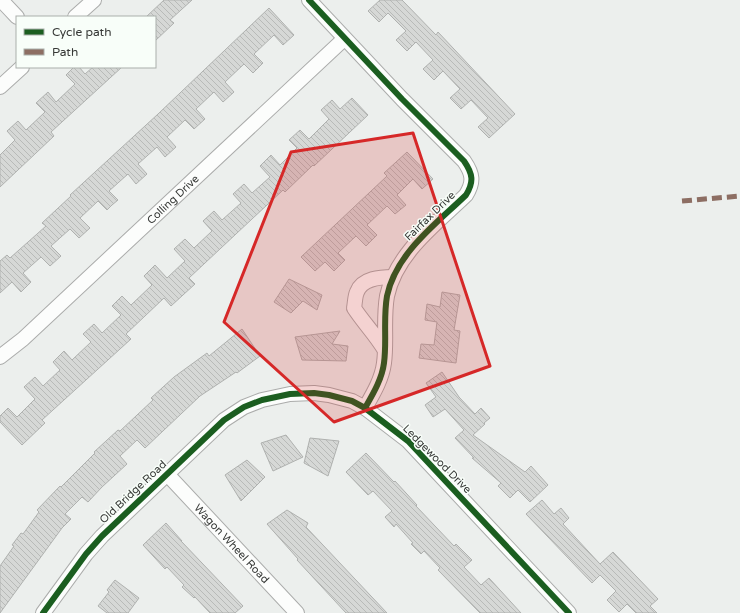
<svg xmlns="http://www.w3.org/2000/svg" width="740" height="613" viewBox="0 0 740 613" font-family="'Varela Round',sans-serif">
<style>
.building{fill:url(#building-back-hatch);stroke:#afb1af}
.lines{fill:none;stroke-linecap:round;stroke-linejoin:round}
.minor-casing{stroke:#abacab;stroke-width:16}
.minor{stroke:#fcfdfc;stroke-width:14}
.quiet{stroke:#8d6e63;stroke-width:5;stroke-dasharray:10 5;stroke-linecap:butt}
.cycleway-casing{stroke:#f8fef9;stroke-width:8}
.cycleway{stroke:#1b5e20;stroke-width:6}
.marked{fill:#d62828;fill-opacity:0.2;stroke:#d62828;stroke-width:3;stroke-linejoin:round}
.labels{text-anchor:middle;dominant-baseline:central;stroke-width:3;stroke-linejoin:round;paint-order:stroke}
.street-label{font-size:11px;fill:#363836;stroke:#f8fef9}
</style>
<defs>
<pattern id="building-back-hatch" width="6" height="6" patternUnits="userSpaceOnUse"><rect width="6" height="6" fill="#d6d8d6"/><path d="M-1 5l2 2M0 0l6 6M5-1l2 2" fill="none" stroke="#b8bab8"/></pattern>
</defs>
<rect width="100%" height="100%" fill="#ecefed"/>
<!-- building -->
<g class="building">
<polygon points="164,0 192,0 170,20 174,23 155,41 155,17 146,17"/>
<polygon points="380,0 402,0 436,35 438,32 515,114 489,138 478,127 488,118 471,100 461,109 450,98 460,89 443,71 434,80 423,69 433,60 416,42 407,51 396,40 406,31 388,13 379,22 368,11"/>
<polygon points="269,8 294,35 283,45 274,35 254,54 263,63 253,73 244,64 225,82 234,92 223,102 214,92 196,109 205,119 194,129 185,120 167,137 176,147 165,157 157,147 138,164 147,174 136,184 128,174 109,191 118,200 112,205 107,210 98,201 80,218 90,228 79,238 70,229 51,246 61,256 50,266 41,257 23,273 31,282 21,292 12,282 0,293 0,261 7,255 10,258 46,226 42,223 71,196 70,195 158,114"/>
<polygon points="74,67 79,67 85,74 93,67 122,67 51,132 54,136 0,187 0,155 15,140 7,131 18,121 26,130 45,112 36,103 48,92 56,102 75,84 66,75"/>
<polygon points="352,98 368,115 314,166 313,165 285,192 283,190 189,278 195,284 171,306 164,298 126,334 131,339 42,420 45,423 22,445 0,422 0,416 8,408 17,417 35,399 24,387 35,377 43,386 60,370 53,362 64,351 72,360 91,342 83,334 94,324 102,333 121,315 112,306 122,296 131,305 152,285 144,276 155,265 167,278 185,261 174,249 185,239 194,248 212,231 203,221 214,211 222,220 241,203 233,194 244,184 252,193 270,177 260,166 271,155 280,165 297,148 289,140 300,130 309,139 329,119 321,110 332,100 340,109"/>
<polygon points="407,152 433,179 422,189 413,179 397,195 406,205 395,214 387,206 367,225 377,235 366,246 356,236 338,253 345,260 334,271 325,262 315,271 301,257 387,176 384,173"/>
<polygon points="289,279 322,295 317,310 303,301 291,313 274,302"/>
<polygon points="442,292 460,295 454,330 460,331 456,363 419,358 421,344 434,345 437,322 425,320 427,304 440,307"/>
<polygon points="242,329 260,356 237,373 236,372 200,396 145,448 137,440 120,456 127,464 102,487 88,502 82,497 65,514 71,519 62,528 0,613 0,566 14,546 12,545 21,533 23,534 39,512 37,510 60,486 61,487 95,453 94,452 118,430 120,431 153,400 151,398 174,377 207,353 209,356"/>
<polygon points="340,331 332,344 348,346 346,361 302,360 295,337"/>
<polygon points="442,372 459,397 475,414 481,408 490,418 484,423 485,424 473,435 525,472 531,466 548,485 530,502 518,490 510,498 498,486 501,483 472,458 474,458 455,438 464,430 445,409 433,417 425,405 436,397 426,383"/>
<polygon points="286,435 303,457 273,471 261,443"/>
<polygon points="310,438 339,441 328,476 304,463"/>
<polygon points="366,453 394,482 395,481 417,505 416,506 454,546 456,544 472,560 464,567 481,585 489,578 521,613 480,613 438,570 440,568 424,551 421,554 411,544 413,543 396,524 394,527 385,517 392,511 373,491 368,495 346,472"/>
<polygon points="247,460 265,477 241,501 225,475"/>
<polygon points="542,500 554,514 561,508 569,518 563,524 600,564 613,552 658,599 650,606 657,613 636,613 627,604 619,612 607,600 616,591 600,575 592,583 526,514"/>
<polygon points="287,510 308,523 306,527 387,613 346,613 297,560 298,559 267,524"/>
<polygon points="166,523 182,541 181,541 243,606 235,613 210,613 195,597 194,598 182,587 184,585 167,567 165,569 143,545"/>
<polygon points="115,580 139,598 128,613 107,613 98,606 109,592 107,590"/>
</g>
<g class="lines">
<!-- minor casing -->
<g class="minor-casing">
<g id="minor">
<polyline points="1,0 17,17"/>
<path d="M309 0 402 99 464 161C473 174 474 182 466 195 436 224 396 253 387 296 383 319 387 341 384 363 382 379 373 394 365 408"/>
<polyline points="75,17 94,0"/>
<polyline points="0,87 22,67"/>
<path d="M384 349C375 334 363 322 354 308 355 303 355 296 357 292 362 278 381 277 393 277"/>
<path id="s1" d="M0 357 23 339 344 39"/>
<path id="s2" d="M167 474 297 613"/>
<polyline points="43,613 86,554 102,536 224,420 244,407 262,400 290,394 314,393 329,395 352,401 365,408 408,441 569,613"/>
</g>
</g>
<!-- minor -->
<use href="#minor" class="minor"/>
<!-- quiet -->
<polyline class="quiet" points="682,201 740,196"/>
<!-- cycleway casing -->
<g class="cycleway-casing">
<g id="cycleway">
<path d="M309 0 402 99 464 161C473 174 474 182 466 195 436 224 396 253 387 296 383 319 387 341 384 363 382 379 373 394 365 408"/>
<polyline points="43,613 86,554 102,536 224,420 244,407 262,400 290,394 314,393 329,395 352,401 365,408 408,441 569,613"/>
</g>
</g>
<!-- cycleway -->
<use href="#cycleway" class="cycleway"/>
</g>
<!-- marked area -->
<path class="marked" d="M413 133 490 366 334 422 224 322 291 152Z"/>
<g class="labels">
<!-- street labels -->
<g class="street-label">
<text stroke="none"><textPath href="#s1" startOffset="234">Colling Drive</textPath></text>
<text transform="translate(430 216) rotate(-44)">Fairfax Drive</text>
<text transform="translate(437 459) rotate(45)">Ledgewood Drive</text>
<text transform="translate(133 492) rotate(-43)">Old Bridge Road</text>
<text stroke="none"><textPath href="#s2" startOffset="95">Wagon Wheel Road</textPath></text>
</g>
</g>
<!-- legend -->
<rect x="16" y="16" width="140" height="52" fill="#f8fef9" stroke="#aaafab"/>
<rect x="24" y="29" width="20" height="6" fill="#1b5e20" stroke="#aaafab"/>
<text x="52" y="36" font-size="12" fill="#363836">Cycle path</text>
<rect x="24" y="49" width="20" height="6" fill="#8d6e63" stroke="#aaafab"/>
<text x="52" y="56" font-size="12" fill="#363836">Path</text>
</svg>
